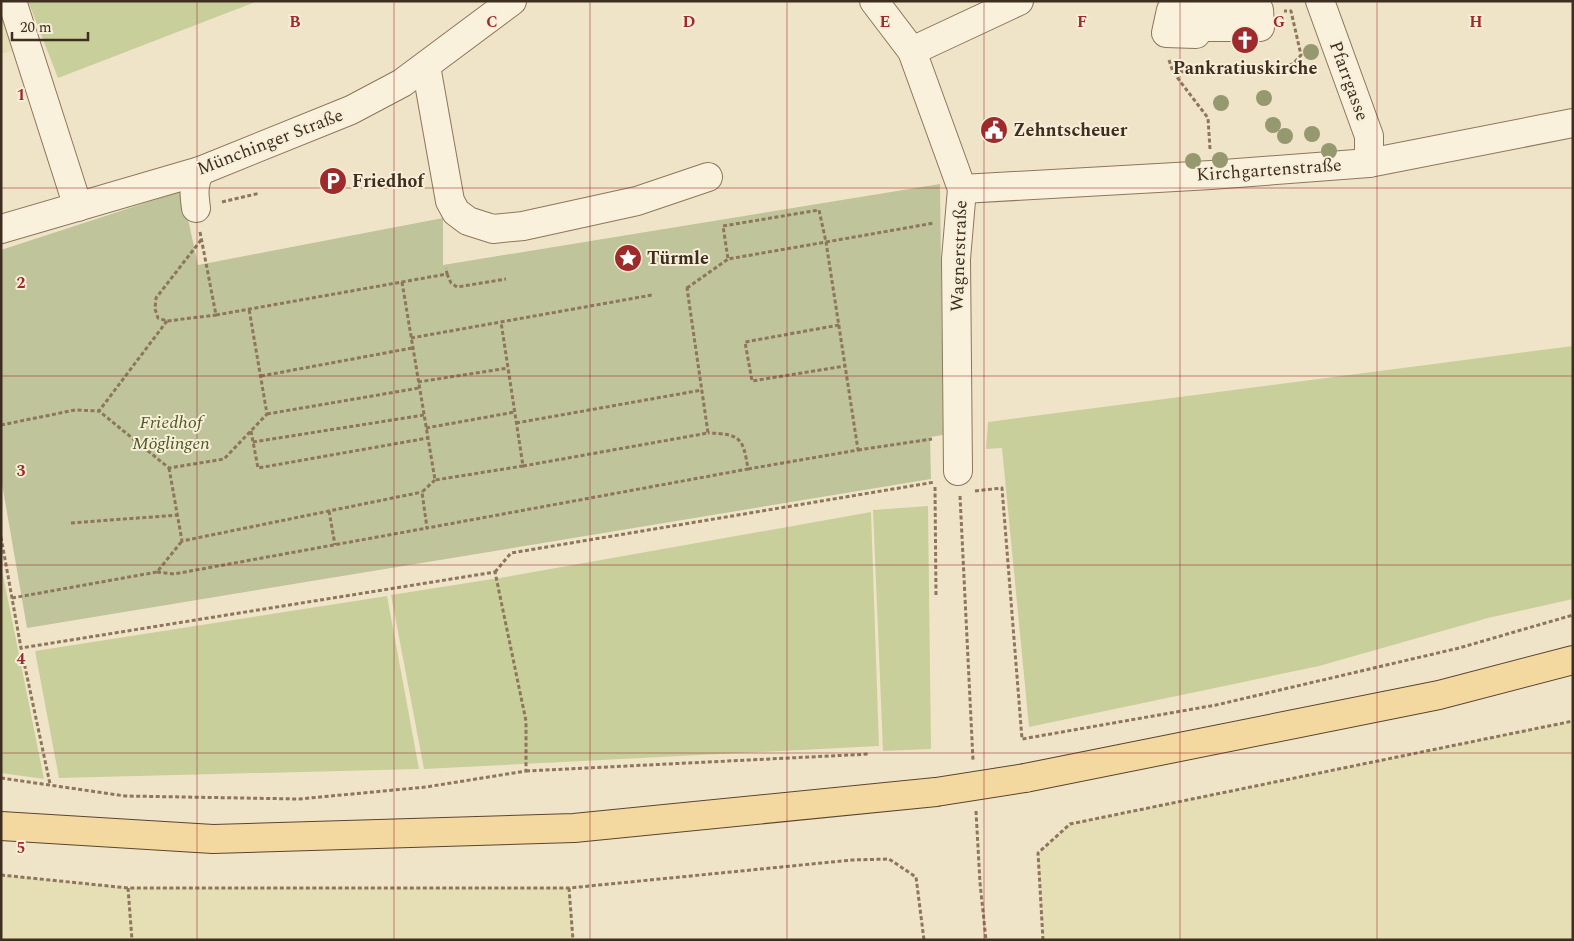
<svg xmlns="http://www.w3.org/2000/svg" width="1574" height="941" viewBox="0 0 1574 941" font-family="Spectral,serif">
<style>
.farmland{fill:#e6deb5}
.green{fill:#c9cf9b}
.cemetery{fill:#bfc49a}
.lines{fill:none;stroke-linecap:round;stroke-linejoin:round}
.minor-casing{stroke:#8d765c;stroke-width:30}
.major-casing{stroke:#5b4430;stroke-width:30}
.path{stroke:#8d765c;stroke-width:3;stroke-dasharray:4 2.5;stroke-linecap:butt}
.minor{stroke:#faf1dc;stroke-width:28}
.major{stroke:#f3d9a0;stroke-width:28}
.major-bridge-casing{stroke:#5b4430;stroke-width:30;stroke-linecap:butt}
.major-bridge{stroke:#f3d9a0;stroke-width:28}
.tree{fill:#96986f}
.grid{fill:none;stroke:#9e2a2b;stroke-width:1;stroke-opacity:0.55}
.labels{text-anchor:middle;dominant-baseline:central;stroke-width:4;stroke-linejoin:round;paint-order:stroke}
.poi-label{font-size:18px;font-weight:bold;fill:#3d2e20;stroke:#f7eed8;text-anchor:start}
.street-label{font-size:18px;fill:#3d2e20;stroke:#f7eed8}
.park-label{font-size:18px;font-style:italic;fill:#4d5a26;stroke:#f7eed8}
.grid-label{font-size:16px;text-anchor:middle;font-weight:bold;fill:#9e2a2b;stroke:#f7eed8;stroke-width:4;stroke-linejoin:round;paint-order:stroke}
</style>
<rect width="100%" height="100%" fill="#f0e4c8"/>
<!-- farmland -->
<g class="farmland">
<polygon points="1,16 13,51 1,54"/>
<polygon points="1573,721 1573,940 1043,940 1038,853 1070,824"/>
<polygon points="1,875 128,888 569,888 573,940 1,940"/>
</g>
<!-- green -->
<g class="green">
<polygon points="28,1 258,1 58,78"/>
<polygon points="1573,346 1573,599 1488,618 1319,666 1029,727 1002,448 986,449 988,422"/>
<polygon points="928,506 931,749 883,751 873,510"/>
<polygon points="871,512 879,746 424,769 391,595 511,576"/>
<polygon points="1,565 44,779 1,773"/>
<polygon points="387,596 419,769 59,778 35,651"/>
</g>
<!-- cemetery -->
<polygon class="cemetery" points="940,184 943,435 930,437 931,479 27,628 1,478 1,250 182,191 198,265 443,218 443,265"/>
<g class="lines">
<!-- minor casing -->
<g class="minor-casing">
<g id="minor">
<polyline points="12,1 78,207"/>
<polyline points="874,1 912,51 962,189 956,259 958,471"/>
<polyline points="1320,1 1369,136 1369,163"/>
<polygon points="1256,6 1259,10 1260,27 1196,27 1196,34 1166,33 1171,10"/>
<polyline points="912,51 1019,1"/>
<polyline points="426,66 450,201 456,212 468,221 493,229 523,226 637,201 708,177"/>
<polyline points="962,189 1211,175 1369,163 1573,123"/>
<path d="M196 208C194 194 193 184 200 171"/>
<polyline points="1,229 200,171 351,110 402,83 512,1"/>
</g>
</g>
<!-- major casing -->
<g class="major-casing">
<g id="major">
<polyline points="1025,778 1439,695 1573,660"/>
<polyline points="1,826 213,839 574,828 936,792"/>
</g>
</g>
<!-- path -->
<g class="path">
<polyline points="1169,60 1173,72 1208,118 1210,149"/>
<polyline points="1173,72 1272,70 1293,64 1301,55 1291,11 1284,11"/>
<polyline points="222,202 260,193"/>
<polyline points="200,232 216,315 447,274 446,268"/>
<polyline points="201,240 156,298 155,309 158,318 167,321 216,315"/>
<polyline points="447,274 451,283 457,287 506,279"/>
<polyline points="402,282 435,480 523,466 501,322"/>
<polyline points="687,288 728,259"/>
<polyline points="167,321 99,411 169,468 224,459 267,414 249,309"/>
<polyline points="839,325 745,342 752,381 845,366"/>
<polyline points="411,338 652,295"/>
<polyline points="261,376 412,348"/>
<polyline points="418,382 508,368"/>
<polyline points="267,414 419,388"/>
<polyline points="516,423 702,390"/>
<polyline points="1,425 75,410 99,411"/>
<polyline points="426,428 515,412"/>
<polyline points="251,431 258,468 428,438"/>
<polyline points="253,442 424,415"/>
<polyline points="858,450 932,439"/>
<polyline points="523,466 708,433 687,288 684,288"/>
<polyline points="169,468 182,541 422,492"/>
<polyline points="748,469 858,450 826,242 728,259 723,226 819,210 826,242 934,223"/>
<path d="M435 480 422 492 427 528 748 469C743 438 741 434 708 433"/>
<polyline points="935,487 936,595"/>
<polyline points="975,491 1002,488 1022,739 1216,705 1459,648 1573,615"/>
<polyline points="960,496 973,760"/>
<polyline points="329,511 335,545"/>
<polyline points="71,523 178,515"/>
<polyline points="1,537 21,648 50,784"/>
<polyline points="157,572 174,574 427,528"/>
<polyline points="495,572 511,553 935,482"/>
<polyline points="12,598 157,572 182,541"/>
<polyline points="526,771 870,754"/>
<polyline points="1,778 125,796 299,799 426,787 526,771 526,721 495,572 21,648"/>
<polyline points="976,811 980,883 986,940"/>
<polyline points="1,875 128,888 569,888 852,860 889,859 916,877 924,940"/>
<polyline points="128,888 132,940"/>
<polyline points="569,888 573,940"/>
<polyline points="1043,940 1038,853 1070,824 1573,721"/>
</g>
<!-- minor -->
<use href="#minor" class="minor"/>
<!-- major -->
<use href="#major" class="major"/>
<!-- major-bridge casing -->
<g class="major-bridge-casing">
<polyline id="major-bridge" points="936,792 1025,778"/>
</g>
<!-- major-bridge -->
<use href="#major-bridge" class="major-bridge"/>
</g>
<!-- trees -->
<g class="tree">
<circle cx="1311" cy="52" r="8"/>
<circle cx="1264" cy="98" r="8"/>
<circle cx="1221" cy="103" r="8"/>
<circle cx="1273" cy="125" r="8"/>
<circle cx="1312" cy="134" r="8"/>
<circle cx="1285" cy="136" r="8"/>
<circle cx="1329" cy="151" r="8"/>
<circle cx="1220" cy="160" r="8"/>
<circle cx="1193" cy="161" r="8"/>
</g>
<!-- grid -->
<path class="grid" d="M197 1V940M394 1V940M590 1V940M787 1V940M984 1V940M1180 1V940M1377 1V940M1 188H1573M1 376H1573M1 565H1573M1 753H1573"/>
<!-- icons -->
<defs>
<g id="church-disc" transform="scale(1.4375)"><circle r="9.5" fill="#9e2a2b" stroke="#f7eed8"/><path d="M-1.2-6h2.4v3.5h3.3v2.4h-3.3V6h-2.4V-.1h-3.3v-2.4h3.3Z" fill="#fff"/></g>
<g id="civic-disc" transform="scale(1.4375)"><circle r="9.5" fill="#9e2a2b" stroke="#f7eed8"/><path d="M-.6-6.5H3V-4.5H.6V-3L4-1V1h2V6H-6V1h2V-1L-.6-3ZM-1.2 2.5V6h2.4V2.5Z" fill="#fff"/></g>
<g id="parking-disc" transform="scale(1.4375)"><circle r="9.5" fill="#9e2a2b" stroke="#f7eed8"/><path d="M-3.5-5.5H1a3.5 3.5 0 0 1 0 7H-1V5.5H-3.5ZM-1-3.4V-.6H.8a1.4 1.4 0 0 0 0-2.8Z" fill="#fff"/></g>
<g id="sight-disc" transform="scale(1.4375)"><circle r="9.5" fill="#9e2a2b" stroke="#f7eed8"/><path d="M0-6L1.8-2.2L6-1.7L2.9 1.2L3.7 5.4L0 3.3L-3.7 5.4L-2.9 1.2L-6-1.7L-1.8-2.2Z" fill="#fff"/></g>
</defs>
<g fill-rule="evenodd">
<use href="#church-disc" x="1245" y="40"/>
<use href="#civic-disc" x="994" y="130"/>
<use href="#parking-disc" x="333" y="181"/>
<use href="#sight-disc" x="628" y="258"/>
</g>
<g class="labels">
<!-- poi labels -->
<g class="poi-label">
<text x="1245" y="68" text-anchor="middle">Pankratiuskirche</text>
<text x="1013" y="130">Zehntscheuer</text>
<text x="352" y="181">Friedhof</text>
<text x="647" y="258">Türmle</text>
</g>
<!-- street labels -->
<g class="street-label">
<text transform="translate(1349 81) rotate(70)">Pfarrgasse</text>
<text transform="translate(270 142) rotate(-21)">Münchinger Straße</text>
<text transform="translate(1269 170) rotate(-4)">Kirchgartenstraße</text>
<text transform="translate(959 256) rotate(-88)">Wagnerstraße</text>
</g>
<!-- park labels -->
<g class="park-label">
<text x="171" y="422">Friedhof<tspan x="171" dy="21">Möglingen</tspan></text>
</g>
</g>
<g class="grid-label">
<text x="295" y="27">B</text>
<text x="492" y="27">C</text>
<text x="689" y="27">D</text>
<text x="885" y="27">E</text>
<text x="1082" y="27">F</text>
<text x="1279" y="27">G</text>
<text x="1476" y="27">H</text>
<text x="21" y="100">1</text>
<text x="21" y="288">2</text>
<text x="21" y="476">3</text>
<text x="21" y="664">4</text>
<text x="21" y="853">5</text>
</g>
<!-- border -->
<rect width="1574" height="941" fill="none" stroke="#3d2e20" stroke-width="5"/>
<!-- scale -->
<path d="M12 32v8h76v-8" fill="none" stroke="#3d2e20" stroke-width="2.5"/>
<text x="20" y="32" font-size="15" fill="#3d2e20" stroke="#f7eed8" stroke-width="4" paint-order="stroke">20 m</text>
</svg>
